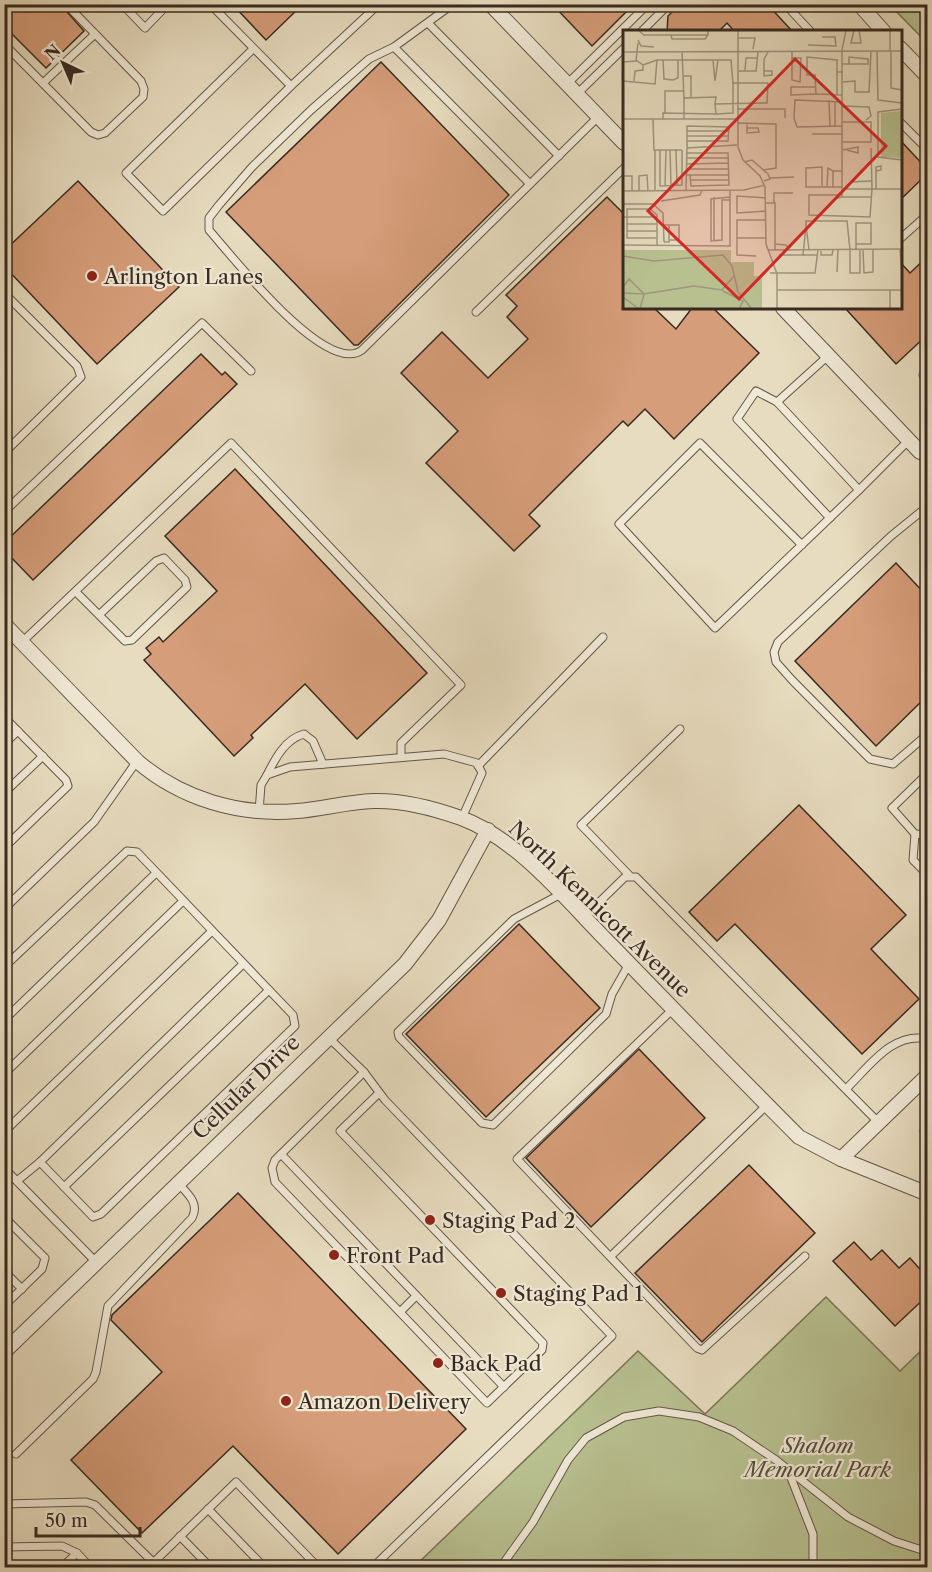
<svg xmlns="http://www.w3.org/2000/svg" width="932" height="1572" viewBox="0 0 932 1572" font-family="'Libre Caslon Text',serif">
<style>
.green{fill:#b8c090;stroke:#787558;stroke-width:1.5}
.building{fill:#d59d79;stroke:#382a21;stroke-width:1.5}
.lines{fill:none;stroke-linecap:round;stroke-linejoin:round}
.lane-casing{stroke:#645648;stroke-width:9}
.street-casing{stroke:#645648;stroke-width:16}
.lane{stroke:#efe8d5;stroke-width:7}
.street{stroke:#efe8d5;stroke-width:14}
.poi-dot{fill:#8f2418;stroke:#efe8d5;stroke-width:2}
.labels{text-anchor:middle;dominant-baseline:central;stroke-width:4.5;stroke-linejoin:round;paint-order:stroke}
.poi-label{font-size:21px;fill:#382a21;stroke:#efe8d5;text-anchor:start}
.street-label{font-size:21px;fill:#382a21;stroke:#efe8d5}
.park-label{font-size:21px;font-style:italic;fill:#58503d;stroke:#efe8d5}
.inset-road{fill:none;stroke:#a19580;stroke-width:1.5}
.view{fill:#d62828;fill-opacity:0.15;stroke:#d62828;stroke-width:3}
.inset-edge{fill:none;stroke:#382a21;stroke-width:3}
</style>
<rect width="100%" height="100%" fill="#e7dcbf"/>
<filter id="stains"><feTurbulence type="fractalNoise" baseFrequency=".00333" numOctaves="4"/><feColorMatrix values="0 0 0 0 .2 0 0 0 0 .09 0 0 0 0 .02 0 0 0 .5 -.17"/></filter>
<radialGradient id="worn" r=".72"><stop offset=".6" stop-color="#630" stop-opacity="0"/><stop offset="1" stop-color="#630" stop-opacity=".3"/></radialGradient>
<!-- green -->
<g class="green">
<polygon points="890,5 927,5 927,43"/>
<polygon points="826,1297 900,1371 927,1345 927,1567 413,1568 638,1351 705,1414"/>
</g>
<!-- building -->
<g class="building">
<polygon points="19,4 60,4 84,31 46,68 4,26 4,18"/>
<polygon points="232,4 303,4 266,40"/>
<polygon points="552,4 634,4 592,46"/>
<polygon points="680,4 767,4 793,32 735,32 727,23 718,32 667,32 668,16"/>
<polygon points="381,62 509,195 358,345 354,345 226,212"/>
<polygon points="900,140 927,169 927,174 900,200"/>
<polygon points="78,181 179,287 97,364 4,266 4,251"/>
<polygon points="607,197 624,214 624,308 654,308 676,329 692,308 713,308 759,353 674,439 645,409 628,426 623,421 529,515 540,526 514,551 426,463 458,431 401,373 442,332 488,378 528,339 507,317 517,306 506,295"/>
<polygon points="927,257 927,335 896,364 845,308 900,308 900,262 910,273"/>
<polygon points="201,354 222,375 225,372 237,384 33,580 4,550 4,543"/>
<polygon points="235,469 427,673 357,739 305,684 251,735 253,738 234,756 144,660 151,654 146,648 159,637 163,642 217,591 165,536"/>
<polygon points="896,563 927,596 927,696 876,746 795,661"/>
<polygon points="799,805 906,915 871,949 919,999 862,1054 735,924 717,941 689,912"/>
<polygon points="519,924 600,1008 486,1117 406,1034"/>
<polygon points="639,1049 705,1118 591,1227 526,1158"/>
<polygon points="749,1165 815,1233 702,1342 635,1273"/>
<polygon points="238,1193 466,1429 338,1554 233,1446 142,1533 71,1460 162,1372 111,1320 112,1315"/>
<polygon points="854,1242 871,1260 882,1250 899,1268 910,1258 927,1277 927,1296 895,1326 833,1261"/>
</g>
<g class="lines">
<!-- lane casing -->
<g class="lane-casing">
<g id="lane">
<polyline points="122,4 145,28 168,4"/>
<polyline points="210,4 291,86 163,211 126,173 253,49"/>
<path d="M453 4 394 47 369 59 311 110 252 167 219 205 209 218V230C232 256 326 377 362 350L599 116"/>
<polyline points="785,4 811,32"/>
<polyline points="428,23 559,156"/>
<polyline points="641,32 669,4"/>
<polyline points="4,44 91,132 98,135 105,133 143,97 144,89 141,81 66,4"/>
<polyline points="394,47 530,184"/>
<polyline points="43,83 95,34"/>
<polyline points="567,84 648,4"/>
<polyline points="291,86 379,4"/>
<polyline points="577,94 624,48"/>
<polyline points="900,122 928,150"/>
<polyline points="900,239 928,214"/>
<polyline points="4,293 77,366 81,377 4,453"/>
<polyline points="476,312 624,168"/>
<polyline points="829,355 777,402 859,490 909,440"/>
<polyline points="923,375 928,371"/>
<polyline points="777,402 756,391 737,419 830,518"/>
<polyline points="928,506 891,536 778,642 774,652 776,662 792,680 870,759 893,764 928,734"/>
<polyline points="4,512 202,323 251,371"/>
<polyline points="802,545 700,443 619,524 715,628 859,490"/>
<polyline points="925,549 928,547"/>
<polyline points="76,592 125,641 132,640 187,587 185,580 164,558 156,561 99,615"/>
<polyline points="22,642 231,443 461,685 401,743 401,757"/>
<polyline points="4,717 66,780 68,786 4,848"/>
<polyline points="4,744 18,731"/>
<polyline points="478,766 603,637"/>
<path d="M267 775C275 759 285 739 304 734L313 741 323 764"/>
<polyline points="4,793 43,756"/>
<polyline points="259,812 261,785 267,775 290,767 444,754 477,763 482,773 462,818"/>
<polyline points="915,834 892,808 928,773"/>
<polyline points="928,835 915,834 913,860 928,875"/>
<polyline points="629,875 581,825 680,729"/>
<polyline points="561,894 514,919 398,1032 399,1037 482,1123 493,1125 606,1014 612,994 629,964"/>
<polyline points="4,909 94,822 137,761"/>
<polyline points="584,917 625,877 636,877 879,1123"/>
<polyline points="4,967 127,851 137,852 293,1015 295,1026 101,1214 93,1217 40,1162 17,1181"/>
<polyline points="673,1009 517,1159 697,1348 702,1350 805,1256"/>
<polyline points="4,1020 156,873"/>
<polyline points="328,1037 364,1072 385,1100 612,1336 372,1568"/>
<polyline points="364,1072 275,1160 272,1168 275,1182 487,1403 542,1350 543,1343 340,1131 379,1093"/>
<polyline points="4,1074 183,901"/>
<path d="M846 1089C869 1067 892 1031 928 1039"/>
<polyline points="924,1131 928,1128"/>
<polyline points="4,1132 212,931"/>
<polyline points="281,1154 504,1387"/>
<polyline points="40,1162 243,964"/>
<polyline points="4,1168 97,1263"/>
<polyline points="64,1187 269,990"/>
<polyline points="4,1217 45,1258 42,1269 4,1306"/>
<polyline points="611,1256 767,1105"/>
<polyline points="4,1271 22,1289"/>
<polyline points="400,1312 416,1296"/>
<path d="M16 1454 93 1379 96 1372 108 1306 192 1218C200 1203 187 1193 178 1183"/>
<polyline points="788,1470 813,1534 813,1568"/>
<polyline points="4,1504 86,1502 95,1505 159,1568"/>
<polyline points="208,1509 265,1568"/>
<polyline points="180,1536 211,1568"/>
<polyline points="4,1547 62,1546 77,1553 91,1568"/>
<polyline points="154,1562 236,1482 315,1564 311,1568"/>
<polyline points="61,1568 77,1553"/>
<polyline points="500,1568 533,1522 568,1460 586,1438 624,1417 659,1411 699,1417 733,1431 776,1460 848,1517 894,1541 928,1552"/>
</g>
</g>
<!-- street casing -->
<g class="street-casing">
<g id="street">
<polyline points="490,4 624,143"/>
<polyline points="859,4 884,32"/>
<polyline points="900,48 928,77"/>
<polyline points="783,308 920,452 928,445"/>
<path d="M4 624 137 761C181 799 239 816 297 811 322 809 347 802 373 801 403 800 433 808 461 818 520 840 568 902 612 946 674 1010 736 1074 799 1137L841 1159 928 1194"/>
<polyline points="841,1159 928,1075"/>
<polyline points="4,1352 405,964 439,920 488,830"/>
</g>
</g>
<!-- lane -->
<use href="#lane" class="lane"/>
<!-- street -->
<use href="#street" class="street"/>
</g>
<!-- markers -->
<g class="poi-dot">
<circle cx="92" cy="276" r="6"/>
<circle cx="430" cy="1220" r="6"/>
<circle cx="334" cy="1255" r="6"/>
<circle cx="501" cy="1293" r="6"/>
<circle cx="438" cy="1363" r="6"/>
<circle cx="286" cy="1401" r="6"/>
</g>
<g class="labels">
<!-- poi labels -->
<g class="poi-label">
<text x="104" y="276">Arlington Lanes</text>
<text x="442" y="1220">Staging Pad 2</text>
<text x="346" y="1255">Front Pad</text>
<text x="513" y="1293">Staging Pad 1</text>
<text x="450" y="1363">Back Pad</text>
<text x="298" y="1401">Amazon Delivery</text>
</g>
<!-- street labels -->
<g class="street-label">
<text transform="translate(600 909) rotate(44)">North Kennicott Avenue</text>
<text transform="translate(246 1087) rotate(-44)">Cellular Drive</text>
</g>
<!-- park labels -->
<g class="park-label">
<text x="818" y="1445">Shalom<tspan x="818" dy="24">Memorial Park</tspan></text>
</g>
</g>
<!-- overview -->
<g transform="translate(623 30)">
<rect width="279" height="279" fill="#e7dcbf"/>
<path d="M279 81V128L258 127V83ZM0 220H108V232H131V246H139V279H0Z" fill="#b8c090"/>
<path class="inset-road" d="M15 0 21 5H85V0M231 0 228 13H238L236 0M48 5 49 9H82L85 5M115 8H132L130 19M15 10 18 16 31 17M185 15 213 16 212 7H199M59 21 61 68M169 21V50L177 52 178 28H169M254 21 255 70 279 73M267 21V0M268 21V58L279 60M0 22 279 21M115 22V117L120 130 137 146 142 157 143 214 154 244V279M13 30 20 35 34 30M40 30 41 49 50 50 55 48V30M90 30 92 51 95 30M0 32 13 31 15 13M219 34H226V27L245 29V34H226M116 41H133L135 22M122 41 123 28H135M141 41H149V45L141 46V29L145 22M214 42V65M61 46H68V67M0 51 32 54 34 30H108L110 53H145L144 73 92 74 93 67 61 68V89M11 51 12 41 20 40V35M220 52 232 51V62H246L248 21M115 53V0M192 57H168V65L193 64 192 45H184V27L214 30V42H220M193 64 220 65M206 70 207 96M212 71V96M220 72 172 70 171 88 174 97 220 96M220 76 246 77 248 86 243 90M114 79H162V88M279 79 255 82V127L279 130M42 83V61H61M93 84 110 83V53M0 89H114M30 89 31 121M40 89V83L93 84 92 74M220 92H248V112H220M114 93 153 94V138L140 140M124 93V103L136 102 135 98H124M64 101H106M189 104H220M64 106H106M64 111H105L106 97 64 96V116L65 118M248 118 249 159M53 119 54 156M37 120V156L59 155V120M47 120 48 156M220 120 235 117V123L224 120M63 123H105L106 155 68 156 67 145H63M63 128H106M121 132 129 130 145 144 147 149 141 151M63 134 106 133M63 139H106M67 145H106M0 146H9V161M147 148 171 147M67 150H106M227 152 248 151M42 156 43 120M199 157V137L183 138V157H210M204 157 205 138 210 141M219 157H210V141H220M219 159H279M253 159V137L258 136V140L253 141M279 159V136M63 160 64 118 114 115M0 161 121 160 142 155M16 161V146L24 145 25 161M32 161V120H59M219 165H186V185L247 187 249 159M219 167H249M143 168 114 166V183L143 181M211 169 219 167V20L223 0M107 170H99V210L88 211V169L107 167M38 171 77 165 79 160M143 173H152V220M151 173V163H170M0 174H30L40 183 41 212M0 187H34M4 194H34M41 195H56V210H46M183 195V191H224L227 220M4 201H34M34 208H4V179H27L34 185V216M114 208H143M91 211V167M41 212H46V195M152 214 163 215 167 221M233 214H248V193H233V220M0 215 107 216V160M145 220 279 219M227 220V243H237V220M240 220 241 243 250 242V220M277 220 279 244M198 221V225H209L210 220M156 225H195M180 225 183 195 186 220M0 226 31 231 100 225 109 236 115 262 129 279M133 226 114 225V190H143M214 242 215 220M147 243H192L195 220M0 257 6 249 21 264 0 263M154 260H279M267 260V279M100 261 120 271 116 279M0 267 16 279M17 279 21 264 71 256 99 260 111 246"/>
<path class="view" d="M172 29 263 116 116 269 25 181Z"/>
<rect width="279" height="279" class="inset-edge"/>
</g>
<!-- margin -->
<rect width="932" height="1572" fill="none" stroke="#e7dcbf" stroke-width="24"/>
<rect x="6" y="6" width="920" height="1560" fill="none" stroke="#382a21" stroke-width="3"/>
<rect x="12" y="12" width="908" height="1548" fill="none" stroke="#382a21" stroke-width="1.5"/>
<!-- north arrow -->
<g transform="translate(63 63) rotate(316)" stroke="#efe8d5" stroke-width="4.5" paint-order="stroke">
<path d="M0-4.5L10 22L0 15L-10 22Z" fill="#382a21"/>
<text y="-9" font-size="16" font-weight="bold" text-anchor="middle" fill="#382a21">N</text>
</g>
<!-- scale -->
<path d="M36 1527v9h104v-9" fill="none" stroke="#382a21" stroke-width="3"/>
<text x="45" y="1527" font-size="18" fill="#382a21" stroke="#efe8d5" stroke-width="4.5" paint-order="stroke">50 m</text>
<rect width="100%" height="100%" filter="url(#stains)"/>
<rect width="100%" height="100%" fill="url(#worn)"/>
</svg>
